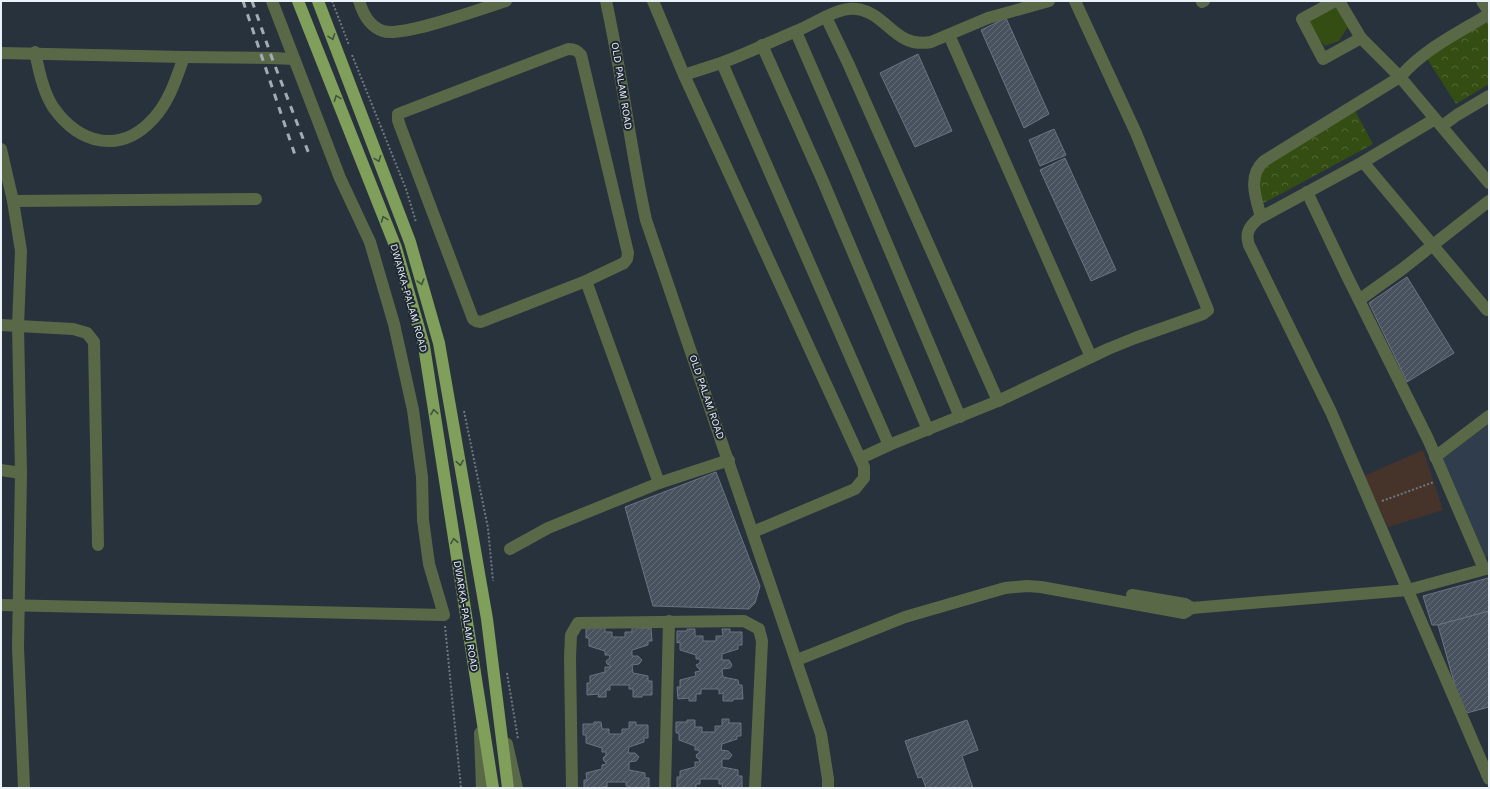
<svg xmlns="http://www.w3.org/2000/svg" width="1490" height="789" viewBox="0 0 1490 789" font-family="'Work Sans',sans-serif">
<style>
.commercial{fill:#46342b}
.built{fill:#2f3d4c}
.park{fill:url(#park-crowns)}
.garden{fill:#344d12}
.building{fill:url(#building-hatch);stroke:#697480}
.lines{fill:none;stroke-linecap:round;stroke-linejoin:round}
.path{stroke:#6f7781;stroke-width:2;stroke-dasharray:2 2;stroke-linecap:butt}
.minor{stroke:#596948;stroke-width:12}
.major{stroke:#7f9f5a;stroke-width:12}
.rail{stroke:#a3abb3;stroke-width:3;stroke-dasharray:7 7;stroke-linecap:butt}
.oneway{stroke:#415240}
.labels{text-anchor:middle;dominant-baseline:central;stroke-width:4;stroke-linejoin:round;paint-order:stroke}
.street-label{font-size:10px;fill:#ebf1f8;stroke:#1f2832}
</style>
<defs>
<pattern id="park-crowns" width="20" height="18" patternUnits="userSpaceOnUse"><rect width="20" height="18" fill="#344d12"/><path d="M2 6a3 3 0 1 1 6 0M12 15a3 3 0 1 1 6 0" fill="none" stroke="#526735"/></pattern>
<pattern id="building-hatch" width="6" height="6" patternUnits="userSpaceOnUse"><rect width="6" height="6" fill="#48525e"/><path d="M-1 1l2-2M0 6l6-6M5 7l2-2" fill="none" stroke="#636b76"/></pattern>
</defs>
<rect width="100%" height="100%" fill="#28323d"/>
<!-- commercial -->
<polygon class="commercial" points="1423,450 1443,510 1388,527 1364,476"/>
<!-- built -->
<polygon class="built" points="1489,424 1489,556 1485,557 1441,460"/>
<!-- park -->
<g class="park">
<polygon points="1489,18 1489,84 1456,104 1426,57"/>
<path d="M1354 109 1373 144 1262 204C1258 190 1259 179 1262 165Z"/>
</g>
<!-- garden -->
<polygon class="garden" points="1334,4 1349,25 1339,41 1325,46 1313,33 1306,19"/>
<!-- building -->
<g class="building">
<polygon points="1006,18 1049,114 1024,128 981,30"/>
<polygon points="918,54 952,131 915,147 880,73"/>
<polygon points="1054,129 1066,155 1040,166 1029,140"/>
<polygon points="1065,158 1116,270 1091,281 1040,170"/>
<polygon points="1407,277 1454,353 1407,382 1369,303"/>
<polygon points="716,472 760,586 755,603 749,609 653,606 625,507"/>
<polygon points="1488,578 1489,584 1489,611 1438,625 1432,625 1423,596"/>
<polygon points="1489,611 1489,707 1463,714 1438,625"/>
<polygon points="605,625 605,632 612,632 612,637 625,637 625,632 632,632 632,625 639,625 639,628 651,628 652,641 648,641 648,645 632,650 632,656 638,656 642,660 639,664 632,665 633,673 648,676 648,681 652,681 652,695 642,695 642,697 633,697 633,689 629,689 629,685 610,685 610,690 606,690 606,697 598,697 599,694 587,695 587,683 590,683 590,676 605,672 605,667 610,667 610,665 607,664 606,661 610,658 609,655 605,655 605,651 589,646 589,638 586,638 586,627"/>
<polygon points="687,629 695,629 695,636 703,636 703,641 716,641 716,636 723,636 722,629 730,629 730,632 742,632 742,645 738,645 738,649 722,654 722,660 729,660 732,665 730,668 722,669 723,677 738,680 739,685 742,685 743,699 733,699 733,701 723,701 723,693 719,694 719,689 701,689 701,694 696,694 696,701 689,701 689,698 678,699 677,687 680,687 680,680 696,676 695,672 700,671 700,669 698,668 696,665 700,663 700,659 696,659 696,655 680,650 680,642 677,643 677,631 687,631"/>
<polygon points="722,719 729,719 729,723 741,723 741,736 737,736 737,739 722,744 721,750 728,751 732,755 729,759 722,759 722,767 738,770 738,776 742,776 742,788 723,788 722,784 719,784 719,779 700,779 700,784 696,784 696,788 677,788 677,777 680,777 680,771 695,767 695,762 700,762 699,759 697,758 696,755 699,753 699,750 695,750 695,746 679,740 679,733 676,733 676,722 687,722 687,720 695,720 695,727 702,727 702,732 715,732 715,726 722,726"/>
<polygon points="967,720 978,750 962,756 973,788 926,788 922,777 918,778 905,741"/>
<polygon points="594,722 601,722 602,729 609,729 609,734 622,734 622,729 629,729 629,722 636,722 636,725 648,725 648,738 644,738 644,742 629,747 628,753 635,753 639,757 636,761 629,762 629,770 645,773 645,778 649,778 649,788 629,788 629,786 626,786 626,782 607,782 607,787 602,787 602,788 584,788 584,780 587,780 586,773 602,769 602,765 606,764 606,762 604,761 603,758 606,755 606,752 602,752 602,748 586,743 586,735 583,735 583,724 594,724"/>
</g>
<g class="lines">
<!-- path -->
<g class="path">
<polyline points="332,1 349,45"/>
<polyline points="352,55 406,189 416,222"/>
<polyline points="464,411 488,528 493,581"/>
<polyline points="1382,501 1434,482"/>
<polyline points="445,626 461,788"/>
<polyline points="507,673 518,739"/>
</g>
<!-- minor -->
<g class="minor">
<path d="M359 1C363 14 370 27 383 31 402 38 483 8 506 1"/>
<path d="M606 1C622 73 630 147 646 220L821 734 828 779V788"/>
<polyline points="653,1 684,75"/>
<polyline points="1335,1 1302,19 1323,59 1361,38"/>
<polyline points="1339,1 1361,38 1400,77 1489,183"/>
<polyline points="1482,1 1489,12"/>
<polyline points="1202,2 1204,1"/>
<polyline points="826,17 848,63 998,401 889,445 861,458"/>
<polyline points="796,32 853,163 960,417"/>
<polyline points="949,35 1091,357"/>
<polyline points="762,45 822,179 928,430"/>
<path d="M35 52C39 71 43 91 53 107 79 144 120 155 153 119 169 102 176 79 184 57"/>
<polyline points="1,53 184,57 272,58 294,59"/>
<polyline points="722,63 889,445"/>
<path d="M1435 119 1363 162 1258 219C1249 227 1245 233 1249 245L1331 412 1489 779"/>
<polyline points="1442,126 1457,115 1489,96"/>
<polyline points="1,149 13,201 21,251 18,326 21,473 18,647 24,788"/>
<polyline points="1363,162 1487,310"/>
<polyline points="1307,192 1347,276 1428,439 1484,569"/>
<polyline points="13,201 256,199"/>
<path d="M1261 217C1256 199 1247 176 1264 161L1400 77C1424 49 1458 33 1489 14"/>
<path d="M586 281 624 263 627 259 628 253 581 55C577 50 574 49 568 49L398 114V120L400 126 473 319 476 321 481 322 586 281 659 483"/>
<polyline points="1359,300 1401,270 1489,201"/>
<polyline points="1,325 73,329 87,333 94,342 98,545"/>
<polyline points="998,401 1108,349 1135,338 1203,314 1208,310 1136,133 1075,1"/>
<polyline points="1435,457 1489,416"/>
<polyline points="1,470 21,473"/>
<path d="M753 532 855 489 864 478V467L684 75C696 71 709 67 721 63 746 54 770 42 794 32 813 25 836 7 856 9 887 12 894 49 931 42L988 18 1049 1"/>
<polyline points="510,549 548,528 659,483 729,460"/>
<polyline points="1132,595 1185,604 1192,608"/>
<polyline points="1,605 444,615 429,564 423,520 422,477 413,410 394,324 370,242 340,178 272,1"/>
<polyline points="797,660 905,617 1005,588 1027,586 1041,587 1184,613 1192,608 1408,590 1489,568"/>
<polyline points="480,733 482,788"/>
<polyline points="507,744 517,788"/>
<polyline points="572,788 570,658 571,635 578,623 744,621 759,629 762,641 755,788"/>
<polyline points="665,788 669,621"/>
</g>
<!-- major -->
<g class="major">
<polyline points="298,1 396,248 424,346 493,788"/>
<polyline points="318,1 410,242 439,343 487,619 508,788"/>
</g>
<!-- rail -->
<g class="rail">
<polyline points="243,1 295,155"/>
<polyline points="252,1 272,58 309,154"/>
</g>
</g>
<!-- one-way arrows -->
<defs><path id="oneway-chevron" d="M-2-3.5L2.5 0L-2 3.5" fill="none" stroke-width="1.6" stroke-linecap="round" stroke-linejoin="round"/></defs>
<g class="oneway">
<use href="#oneway-chevron" transform="translate(332 37) rotate(69)"/>
<use href="#oneway-chevron" transform="translate(337 98) rotate(-111)"/>
<use href="#oneway-chevron" transform="translate(378 159) rotate(69)"/>
<use href="#oneway-chevron" transform="translate(384 219) rotate(-111)"/>
<use href="#oneway-chevron" transform="translate(421 282) rotate(74)"/>
<use href="#oneway-chevron" transform="translate(434 412) rotate(-99)"/>
<use href="#oneway-chevron" transform="translate(460 463) rotate(80)"/>
<use href="#oneway-chevron" transform="translate(454 541) rotate(-99)"/>
</g>
<g class="labels">
<!-- street labels -->
<g class="street-label">
<text transform="translate(622 86) rotate(81)">OLD PALAM ROAD</text>
<text transform="translate(409 298) rotate(74)">DWARKA-PALAM ROAD</text>
<text transform="translate(707 397) rotate(71)">OLD PALAM ROAD</text>
<text transform="translate(466 616) rotate(81)">DWARKA-PALAM ROAD</text>
</g>
</g>
<!-- border -->
<rect width="1490" height="789" fill="none" stroke="#ebf1f8" stroke-width="4"/>
</svg>
